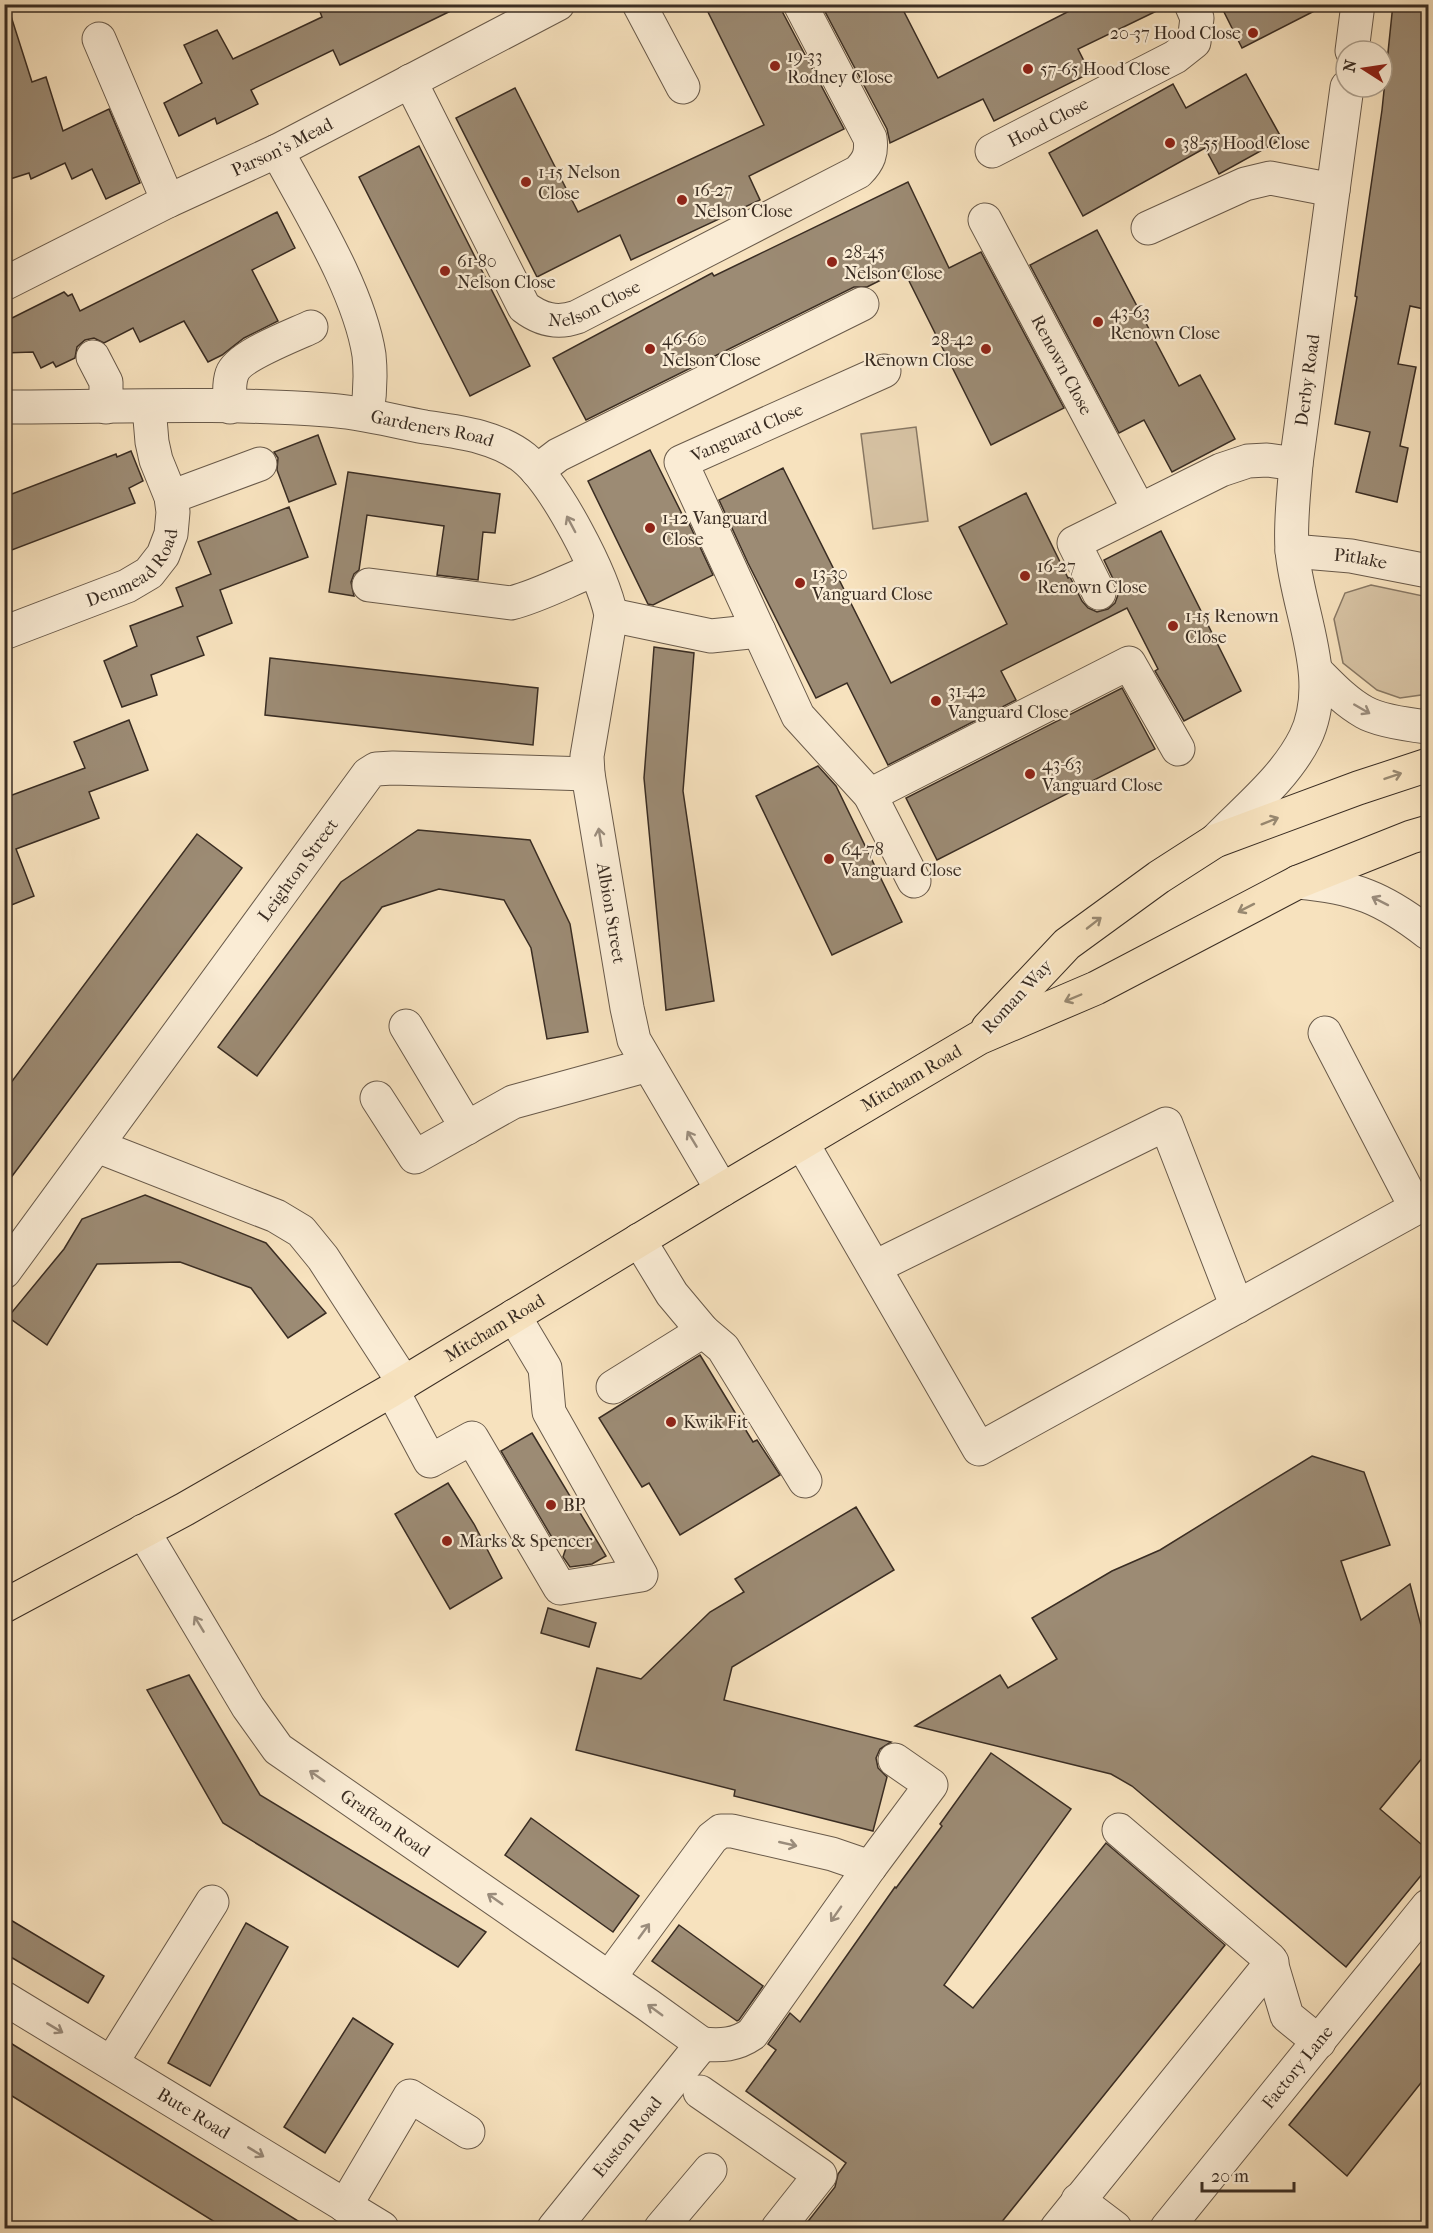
<svg xmlns="http://www.w3.org/2000/svg" width="1433" height="2233" viewBox="0 0 1433 2233" font-family="'IM FELL French Canon',serif">
<style>
.green{fill:#d7c3a4;stroke:#887864;stroke-width:1.5}
.building{fill:#9c8b74;stroke:#3a2d23;stroke-width:1.5}
.lines{fill:none;stroke-linecap:round;stroke-linejoin:round}
.minor-casing{stroke:#695a4a;stroke-width:35}
.major-casing{stroke:#3a2d23;stroke-width:35}
.minor{stroke:#faecd5;stroke-width:33}
.major{stroke:#f7e2be;stroke-width:33}
.oneway{stroke:#9a8c7c}
.oneway2{stroke:#988870}
.poi-dot{fill:#8f2418;stroke:#faecd5;stroke-width:2}
.labels{text-anchor:middle;dominant-baseline:central;stroke-width:4.5;stroke-linejoin:round;paint-order:stroke}
.poi-label{font-size:18px;fill:#3a2d23;stroke:#faecd5;text-anchor:start}
.street-label{font-size:18px;fill:#3a2d23;stroke:#faecd5}
</style>
<rect width="100%" height="100%" fill="#f7e2be"/>
<filter id="stains"><feTurbulence type="fractalNoise" baseFrequency=".00333" numOctaves="4"/><feColorMatrix values="0 0 0 0 .2 0 0 0 0 .09 0 0 0 0 .02 0 0 0 .5 -.17"/></filter>
<radialGradient id="worn" r=".72"><stop offset=".6" stop-color="#630" stop-opacity="0"/><stop offset="1" stop-color="#630" stop-opacity=".3"/></radialGradient>
<!-- green -->
<g class="green">
<polygon points="916,427 928,521 873,529 861,434"/>
<polygon points="1371,585 1428,597 1428,694 1400,698 1377,690 1343,663 1334,619 1345,593"/>
</g>
<!-- building -->
<g class="building">
<polygon points="317,4 465,4 340,65 333,50 251,90 258,104 217,124 215,118 179,136 164,103 202,83 184,45 217,30 233,59 322,17"/>
<polygon points="704,4 781,4 783,13 844,129 749,176 760,200 631,260 620,235 537,277 456,118 515,88 578,212 764,125"/>
<polygon points="821,4 900,4 938,78 1083,4 1171,4 1078,49 1090,73 994,121 983,99 890,143 887,129"/>
<polygon points="1220,4 1328,4 1242,48"/>
<polygon points="1393,4 1428,4 1428,279 1424,309 1410,306 1398,364 1416,367 1400,446 1408,448 1397,502 1356,492 1370,432 1335,424 1357,297 1355,296 1382,110"/>
<polygon points="10,13 32,82 46,77 63,131 109,109 140,183 106,199 92,169 72,179 65,163 31,179 29,173 4,181 4,14"/>
<polygon points="1246,74 1282,139 1219,174 1205,148 1083,216 1049,153 1173,84 1186,108"/>
<polygon points="419,146 530,366 470,396 359,177"/>
<polygon points="908,182 949,268 981,252 1064,408 991,445 903,269 867,287 854,287 586,420 553,358 712,273 714,276"/>
<polygon points="277,212 295,248 252,270 278,321 244,338 222,355 208,362 184,321 140,342 133,328 104,343 94,338 85,340 77,347 75,358 56,367 53,362 41,368 33,352 4,353 4,322 64,292 68,296 72,294 80,311"/>
<polygon points="1097,230 1179,386 1200,375 1235,439 1172,472 1144,420 1119,433 1030,265"/>
<polygon points="318,435 336,484 289,502 277,470 278,458 274,452"/>
<polygon points="650,450 684,518 686,517 713,575 653,605 648,604 588,481"/>
<polygon points="131,451 143,481 129,488 135,503 4,553 4,497 116,454 117,457"/>
<polygon points="783,468 891,683 1007,624 959,527 1026,493 1068,578 1070,577 1082,601 1088,608 1097,612 1108,609 1115,603 1118,595 1116,585 1104,560 1161,531 1241,691 1184,721 1155,671 1158,669 1127,608 1001,671 1016,700 888,765 847,683 816,698 748,563 719,500"/>
<polygon points="348,472 500,494 495,533 483,532 478,580 437,575 444,526 367,515 359,570 354,574 351,582 354,596 329,592"/>
<polygon points="289,507 308,557 220,590 232,623 197,637 204,655 151,675 157,695 122,707 104,661 137,646 130,626 183,606 176,588 211,574 198,542"/>
<polygon points="654,647 694,653 683,791 714,1001 666,1010 644,778"/>
<polygon points="270,658 538,688 533,745 265,715"/>
<polygon points="1122,688 1155,749 937,860 906,798"/>
<polygon points="129,720 148,770 89,792 99,818 16,849 34,896 4,908 4,798 85,768 74,742"/>
<polygon points="818,766 836,786 902,922 832,955 756,796"/>
<polygon points="418,830 530,840 570,924 588,1032 547,1039 531,948 504,900 439,889 382,907 257,1076 218,1047 341,882"/>
<polygon points="197,834 242,868 4,1187 4,1092"/>
<polygon points="145,1195 266,1243 326,1313 288,1338 251,1288 180,1262 97,1264 47,1345 8,1317 64,1249 82,1219"/>
<polygon points="700,1355 753,1442 757,1440 780,1475 680,1535 649,1483 642,1487 599,1418"/>
<polygon points="532,1433 606,1556 592,1564 570,1567 563,1557 569,1539 557,1546 501,1451"/>
<polygon points="1312,1456 1364,1472 1390,1545 1341,1561 1361,1620 1410,1584 1428,1652 1428,1751 1380,1809 1428,1850 1428,1867 1346,1967 1132,1786 1111,1774 915,1726 1000,1675 1008,1688 1057,1659 1032,1618 1112,1571 1160,1550"/>
<polygon points="448,1483 474,1524 502,1578 450,1609 395,1514"/>
<polygon points="856,1507 894,1570 732,1667 724,1700 891,1742 880,1749 876,1758 878,1768 887,1777 873,1831 734,1796 735,1790 576,1750 597,1668 641,1679 710,1612 744,1592 735,1579"/>
<polygon points="548,1608 596,1623 589,1647 541,1633"/>
<polygon points="189,1675 260,1795 486,1932 458,1967 223,1823 147,1690"/>
<polygon points="991,1753 1071,1809 944,1985 973,2008 1106,1843 1225,1945 996,2229 802,2229 835,2187 838,2174 846,2163 746,2091 776,2050 768,2044 790,2013 800,2022 895,1887 896,1888 942,1826 940,1824"/>
<polygon points="531,1818 639,1896 613,1932 505,1855"/>
<polygon points="4,1916 104,1976 88,2003 4,1953"/>
<polygon points="246,1923 288,1947 210,2086 168,2063"/>
<polygon points="679,1925 763,1986 739,2020 737,2021 652,1961"/>
<polygon points="1428,1954 1428,2074 1347,2176 1289,2125"/>
<polygon points="353,2018 393,2044 325,2153 284,2127"/>
<polygon points="4,2039 311,2229 226,2229 4,2091"/>
</g>
<g class="lines">
<!-- minor casing -->
<g class="minor-casing">
<g id="minor">
<polyline points="639,4 683,87"/>
<polyline points="99,39 168,201"/>
<polyline points="1352,51 1358,4"/>
<path id="s1" d="M410 81 524 307C541 320 557 324 577 317L858 172C869 161 872 153 870 138L800 4"/>
<path d="M277 151C308 209 359 290 369 355 371 375 370 395 367 414"/>
<path id="s2" d="M992 151 1175 57 1194 42 1197 18 1191 4"/>
<path id="s3" d="M985 220 1139 510"/>
<polyline points="1148,228 1245,184 1270,178 1333,190"/>
<path id="s4" d="M4 284 168 201 277 151 558 4"/>
<polyline points="93,357 106,382 106,407"/>
<polyline points="884,371 681,462 798,716 870,795 914,881"/>
<path id="s5" d="M4 407C112 407 220 402 327 410 361 412 392 421 425 427 459 432 496 436 524 458 556 484 603 575 611 615L587 756 588 774 627 1008 634 1040 722 1190"/>
<path d="M230 407C230 396 228 385 232 374 238 356 292 336 311 327"/>
<polyline points="537,471 558,455 862,304"/>
<polyline points="171,497 260,464"/>
<path id="s6" d="M1292 551 1351 556 1428 571"/>
<path d="M369 585 511 603C539 596 566 581 594 570"/>
<polyline points="1099,593 1074,543 1221,470 1248,461 1267,460 1296,464"/>
<polyline points="611,615 711,636 759,631"/>
<path id="s7" d="M4 633 127 586 149 573 163 555 171 534 173 512 171 497 156 460 152 442 149 407"/>
<path d="M1317 672C1332 687 1346 702 1364 712 1379 721 1411 725 1428 727"/>
<polyline points="870,795 1129,663 1178,749"/>
<path id="s8" d="M1215 841C1246 809 1285 778 1305 738 1334 679 1297 611 1292 550 1290 522 1294 492 1296 464L1347 87"/>
<path d="M1298 882C1355 887 1383 898 1428 933"/>
<polyline points="406,1026 467,1128"/>
<polyline points="377,1098 415,1157 513,1102 648,1065"/>
<polyline points="802,1143 979,1449 1416,1208 1325,1033"/>
<polyline points="97,1146 276,1216 301,1231 323,1258 404,1383"/>
<polyline points="639,1240 672,1294 703,1331 723,1348 805,1481"/>
<polyline points="875,1267 1166,1124 1237,1307"/>
<path id="s9" d="M4 1272 368 774 376 769 393 768 588 774"/>
<polyline points="613,1387 703,1331"/>
<polyline points="392,1390 430,1461 472,1438 560,1588 641,1575 549,1412 545,1368 514,1316"/>
<path id="s10" d="M143 1531 248 1707 278 1749 648 2005 702 2044"/>
<polyline points="1119,1830 1270,1959 1287,2016 1319,2042"/>
<polyline points="609,1978 712,1838 721,1831 732,1831 832,1854 870,1867"/>
<path id="s11" d="M4 1998 382 2228"/>
<path d="M702 2044C721 2046 736 2045 752 2034L870 1867 931 1785 895 1760"/>
<polyline points="112,2062 212,1902"/>
<polyline points="700,2092 820,2175 778,2228"/>
<polyline points="1078,2200 1115,2228"/>
<polyline points="345,2206 410,2096 468,2132"/>
<path id="s12" d="M554 2228 702 2044"/>
<polyline points="661,2228 710,2170"/>
<polyline points="1057,2228 1272,1962"/>
<path id="s13" d="M1167 2228 1428 1906"/>
</g>
</g>
<!-- major casing -->
<g class="major-casing">
<g id="major">
<polyline points="988,1028 1067,944 1159,877 1215,841 1358,788 1428,765"/>
<path id="s14" d="M4 1606 185 1509 392 1390 722 1190 979 1038 1096 988 1298 882 1411 837 1428 832"/>
</g>
</g>
<!-- minor -->
<use href="#minor" class="minor"/>
<!-- major -->
<use href="#major" class="major"/>
</g>
<!-- one-way arrows -->
<defs><path id="oneway-shaft" d="M-6 0H5M1.5-3L5.5 0L1.5 3" fill="none" stroke-width="1.6" stroke-linecap="round" stroke-linejoin="round" transform="scale(1.5)"/></defs>
<g class="oneway">
<use href="#oneway-shaft" transform="translate(571 524) rotate(-118)"/>
<use href="#oneway-shaft" transform="translate(1362 709) rotate(30)"/>
<use href="#oneway-shaft" transform="translate(600 837) rotate(-99)"/>
<use href="#oneway-shaft" transform="translate(1380 901) rotate(-153)"/>
<use href="#oneway-shaft" transform="translate(692 1139) rotate(-121)"/>
<use href="#oneway-shaft" transform="translate(199 1624) rotate(-121)"/>
<use href="#oneway-shaft" transform="translate(317 1776) rotate(-145)"/>
<use href="#oneway-shaft" transform="translate(788 1844) rotate(13)"/>
<use href="#oneway-shaft" transform="translate(495 1899) rotate(-145)"/>
<use href="#oneway-shaft" transform="translate(836 1914) rotate(125)"/>
<use href="#oneway-shaft" transform="translate(644 1931) rotate(-54)"/>
<use href="#oneway-shaft" transform="translate(655 2010) rotate(-144)"/>
<use href="#oneway-shaft" transform="translate(55 2028) rotate(31)"/>
<use href="#oneway-shaft" transform="translate(256 2152) rotate(31)"/>
</g>
<g class="oneway2">
<use href="#oneway-shaft" transform="translate(1393 776) rotate(-19)"/>
<use href="#oneway-shaft" transform="translate(1270 821) rotate(-22)"/>
<use href="#oneway-shaft" transform="translate(1246 908) rotate(153)"/>
<use href="#oneway-shaft" transform="translate(1094 923) rotate(-38)"/>
<use href="#oneway-shaft" transform="translate(1073 998) rotate(157)"/>
</g>
<!-- markers -->
<g class="poi-dot">
<circle cx="1253" cy="33" r="6"/>
<circle cx="775" cy="66" r="6"/>
<circle cx="1028" cy="69" r="6"/>
<circle cx="1170" cy="143" r="6"/>
<circle cx="526" cy="182" r="6"/>
<circle cx="682" cy="200" r="6"/>
<circle cx="832" cy="262" r="6"/>
<circle cx="445" cy="271" r="6"/>
<circle cx="1098" cy="322" r="6"/>
<circle cx="650" cy="349" r="6"/>
<circle cx="986" cy="349" r="6"/>
<circle cx="650" cy="528" r="6"/>
<circle cx="1025" cy="576" r="6"/>
<circle cx="800" cy="583" r="6"/>
<circle cx="1173" cy="626" r="6"/>
<circle cx="936" cy="701" r="6"/>
<circle cx="1030" cy="774" r="6"/>
<circle cx="829" cy="859" r="6"/>
<circle cx="671" cy="1422" r="6"/>
<circle cx="551" cy="1505" r="6"/>
<circle cx="447" cy="1541" r="6"/>
</g>
<g class="labels">
<!-- poi labels -->
<g class="poi-label">
<text x="1241" y="33" text-anchor="end">20-37 Hood Close</text>
<text x="787" y="56">19-33<tspan x="787" dy="21">Rodney Close</tspan></text>
<text x="1040" y="69">57-65 Hood Close</text>
<text x="1182" y="143">38-55 Hood Close</text>
<text x="538" y="172">1-15 Nelson<tspan x="538" dy="21">Close</tspan></text>
<text x="694" y="190">16-27<tspan x="694" dy="21">Nelson Close</tspan></text>
<text x="844" y="252">28-45<tspan x="844" dy="21">Nelson Close</tspan></text>
<text x="457" y="261">61-80<tspan x="457" dy="21">Nelson Close</tspan></text>
<text x="1110" y="312">43-63<tspan x="1110" dy="21">Renown Close</tspan></text>
<text x="662" y="339">46-60<tspan x="662" dy="21">Nelson Close</tspan></text>
<text x="974" y="339" text-anchor="end">28-42<tspan x="974" dy="21">Renown Close</tspan></text>
<text x="662" y="518">1-12 Vanguard<tspan x="662" dy="21">Close</tspan></text>
<text x="1037" y="566">16-27<tspan x="1037" dy="21">Renown Close</tspan></text>
<text x="812" y="573">13-30<tspan x="812" dy="21">Vanguard Close</tspan></text>
<text x="1185" y="616">1-15 Renown<tspan x="1185" dy="21">Close</tspan></text>
<text x="948" y="691">31-42<tspan x="948" dy="21">Vanguard Close</tspan></text>
<text x="1042" y="764">43-63<tspan x="1042" dy="21">Vanguard Close</tspan></text>
<text x="841" y="849">64-78<tspan x="841" dy="21">Vanguard Close</tspan></text>
<text x="683" y="1422">Kwik Fit</text>
<text x="563" y="1505">BP</text>
<text x="459" y="1541">Marks &amp; Spencer</text>
</g>
<!-- street labels -->
<g class="street-label">
<text stroke="none"><textPath href="#s2" startOffset="63">Hood Close</textPath></text>
<text stroke="none"><textPath href="#s4" startOffset="310">Parson's Mead</textPath></text>
<text stroke="none"><textPath href="#s1" startOffset="330">Nelson Close</textPath></text>
<text stroke="none"><textPath href="#s3" startOffset="164">Renown Close</textPath></text>
<text stroke="none"><textPath href="#s8" startOffset="500">Derby Road</textPath></text>
<text stroke="none"><textPath href="#s5" startOffset="430">Gardeners Road</textPath></text>
<text transform="translate(747 433) rotate(-24)">Vanguard Close</text>
<text stroke="none"><textPath href="#s6" startOffset="69">Pitlake</textPath></text>
<text stroke="none"><textPath href="#s7" startOffset="148">Denmead Road</textPath></text>
<text stroke="none"><textPath href="#s9" startOffset="498">Leighton Street</textPath></text>
<text stroke="none"><textPath href="#s5" startOffset="1011">Albion Street</textPath></text>
<text transform="translate(1017 997) rotate(-47)">Roman Way</text>
<text stroke="none"><textPath href="#s14" startOffset="1050">Mitcham Road</textPath></text>
<text stroke="none"><textPath href="#s14" startOffset="564">Mitcham Road</textPath></text>
<text stroke="none"><textPath href="#s10" startOffset="387">Grafton Road</textPath></text>
<text stroke="none"><textPath href="#s13" startOffset="207">Factory Lane</textPath></text>
<text stroke="none"><textPath href="#s11" startOffset="222">Bute Road</textPath></text>
<text stroke="none"><textPath href="#s12" startOffset="117">Euston Road</textPath></text>
</g>
</g>
<!-- margin -->
<rect width="1433" height="2233" fill="none" stroke="#f7e2be" stroke-width="24"/>
<rect x="6" y="6" width="1421" height="2221" fill="none" stroke="#3a2d23" stroke-width="3"/>
<rect x="12" y="12" width="1409" height="2209" fill="none" stroke="#3a2d23" stroke-width="1.5"/>
<!-- north arrow -->
<g transform="translate(1364 69) rotate(282)"><circle r="28" fill="#faecd5" stroke="#ada08e" stroke-width="1.5"/>
<path d="M0-4.5L10 22L0 15L-10 22Z" fill="#8f2418"/>
<text y="-9" font-size="16" font-weight="bold" text-anchor="middle" fill="#3a2d23">N</text>
</g>
<!-- scale -->
<path d="M1202 2182v9h92v-9" fill="none" stroke="#3a2d23" stroke-width="3"/>
<text x="1211" y="2182" font-size="18" fill="#3a2d23" stroke="#faecd5" stroke-width="4.5" paint-order="stroke">20 m</text>
<rect width="100%" height="100%" filter="url(#stains)"/>
<rect width="100%" height="100%" fill="url(#worn)"/>
</svg>
